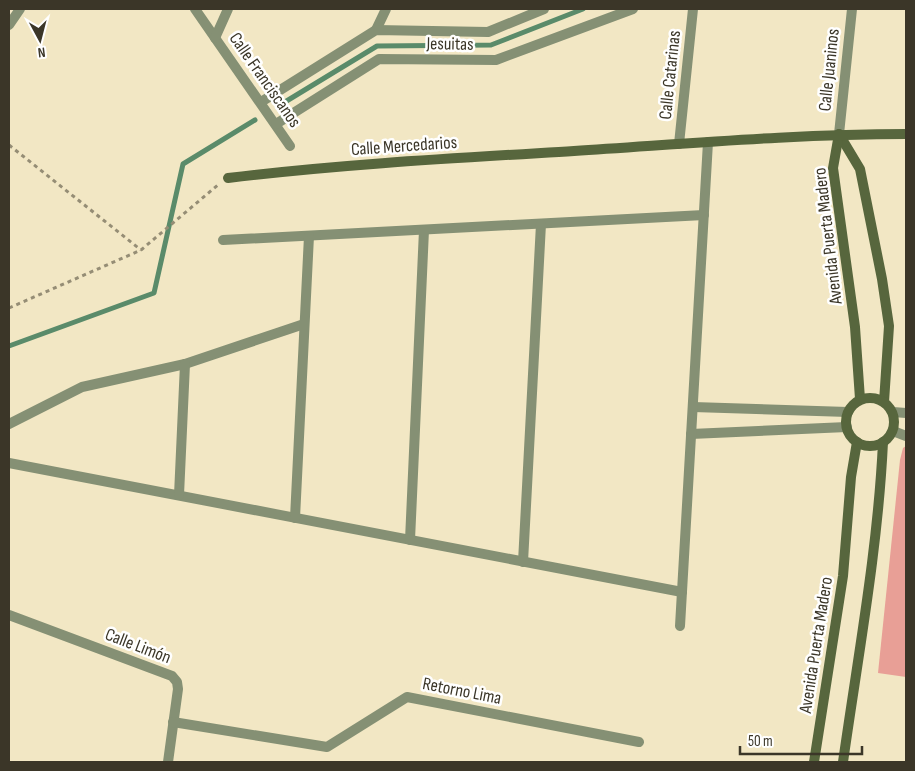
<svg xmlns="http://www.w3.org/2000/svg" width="915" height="771" viewBox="0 0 915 771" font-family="'Sofia Sans Condensed',sans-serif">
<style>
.green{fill:#e89f96}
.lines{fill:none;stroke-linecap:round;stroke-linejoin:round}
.stream{stroke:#5a8b6a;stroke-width:5}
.path{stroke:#958d75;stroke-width:3;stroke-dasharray:4 4;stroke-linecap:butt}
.street{stroke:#859074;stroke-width:10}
.secondary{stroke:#57663d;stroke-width:10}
.labels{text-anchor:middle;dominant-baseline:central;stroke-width:5;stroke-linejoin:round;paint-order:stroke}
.street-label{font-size:18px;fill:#3b3628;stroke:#fff}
</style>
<rect width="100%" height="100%" fill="#f2e7c4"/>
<!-- green -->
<polygon class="green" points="906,446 906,677 878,673 900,460 903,448"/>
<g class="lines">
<!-- stream -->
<g class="stream">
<polyline points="280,105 377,46 491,45 583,9"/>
<polyline points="9,346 154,293 183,164 255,120"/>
</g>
<!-- path -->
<g class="path">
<polyline points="9,145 141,250"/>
<polyline points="9,308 141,250 219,184"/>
</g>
<!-- street -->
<g class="street">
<polyline points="195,9 290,146"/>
<polyline points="9,25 20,9"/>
<polyline points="376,30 386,9"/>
<polyline points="215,38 228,9"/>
<polyline points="261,102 376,30 488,32 544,9"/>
<polyline points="276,124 379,59 496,60 633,9"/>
<polyline points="839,134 852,9"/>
<polyline points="679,144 693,9"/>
<polyline points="223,240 704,215"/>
<polyline points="693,407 848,412"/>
<polyline points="893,412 906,413"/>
<polyline points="9,424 82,387 185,364 304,324"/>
<polyline points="893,431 906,436"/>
<polyline points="691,434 847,427"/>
<polyline points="9,463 682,592"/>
<polyline points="179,495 185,364"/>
<polyline points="295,518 309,236"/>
<polyline points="410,540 424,230"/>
<polyline points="523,562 541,224"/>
<polyline points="9,615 172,676 177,682 178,689 168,762"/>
<polyline points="680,626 708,142"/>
<polyline points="173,722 327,747 407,697 639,742"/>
</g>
<!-- secondary -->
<g class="secondary">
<polyline points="839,134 860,169 882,279 889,326 884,402"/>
<polyline points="839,134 833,168 855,327 860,399"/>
<path d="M228 178C343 164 458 158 574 151 685 144 795 134 906 134"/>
<circle cx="870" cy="422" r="24"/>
<polyline points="814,762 843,576 851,477 857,442"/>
<path d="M843 762C858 656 878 549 883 442"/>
</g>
</g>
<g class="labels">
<!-- street labels -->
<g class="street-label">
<text transform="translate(450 44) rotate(1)">Jesuitas</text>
<text transform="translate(829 70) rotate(-84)">Calle Juaninos</text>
<text transform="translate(670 75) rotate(-84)">Calle Catarinas</text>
<text transform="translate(265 80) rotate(55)">Calle Franciscanos</text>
<text transform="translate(404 146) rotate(-4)">Calle Mercedarios</text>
<text transform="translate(828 236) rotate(-97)">Avenida Puerta Madero</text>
<text transform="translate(816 645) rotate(-81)">Avenida Puerta Madero</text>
<text transform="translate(138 646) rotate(21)">Calle Limón</text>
<text transform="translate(462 691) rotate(11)">Retorno Lima</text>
</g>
</g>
<!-- border -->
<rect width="915" height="771" fill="none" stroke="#3b3628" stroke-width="20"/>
<!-- north arrow -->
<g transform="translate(40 40) rotate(173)" stroke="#ffffff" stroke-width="4" paint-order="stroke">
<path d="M0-4L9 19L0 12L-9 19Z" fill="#3b3628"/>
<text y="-8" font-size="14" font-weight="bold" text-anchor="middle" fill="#3b3628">N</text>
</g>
<!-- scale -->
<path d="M740 746v8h122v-8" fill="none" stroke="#3b3628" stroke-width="2.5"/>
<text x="748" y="746" font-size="15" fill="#3b3628" stroke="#ffffff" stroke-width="4" paint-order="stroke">50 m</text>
</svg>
